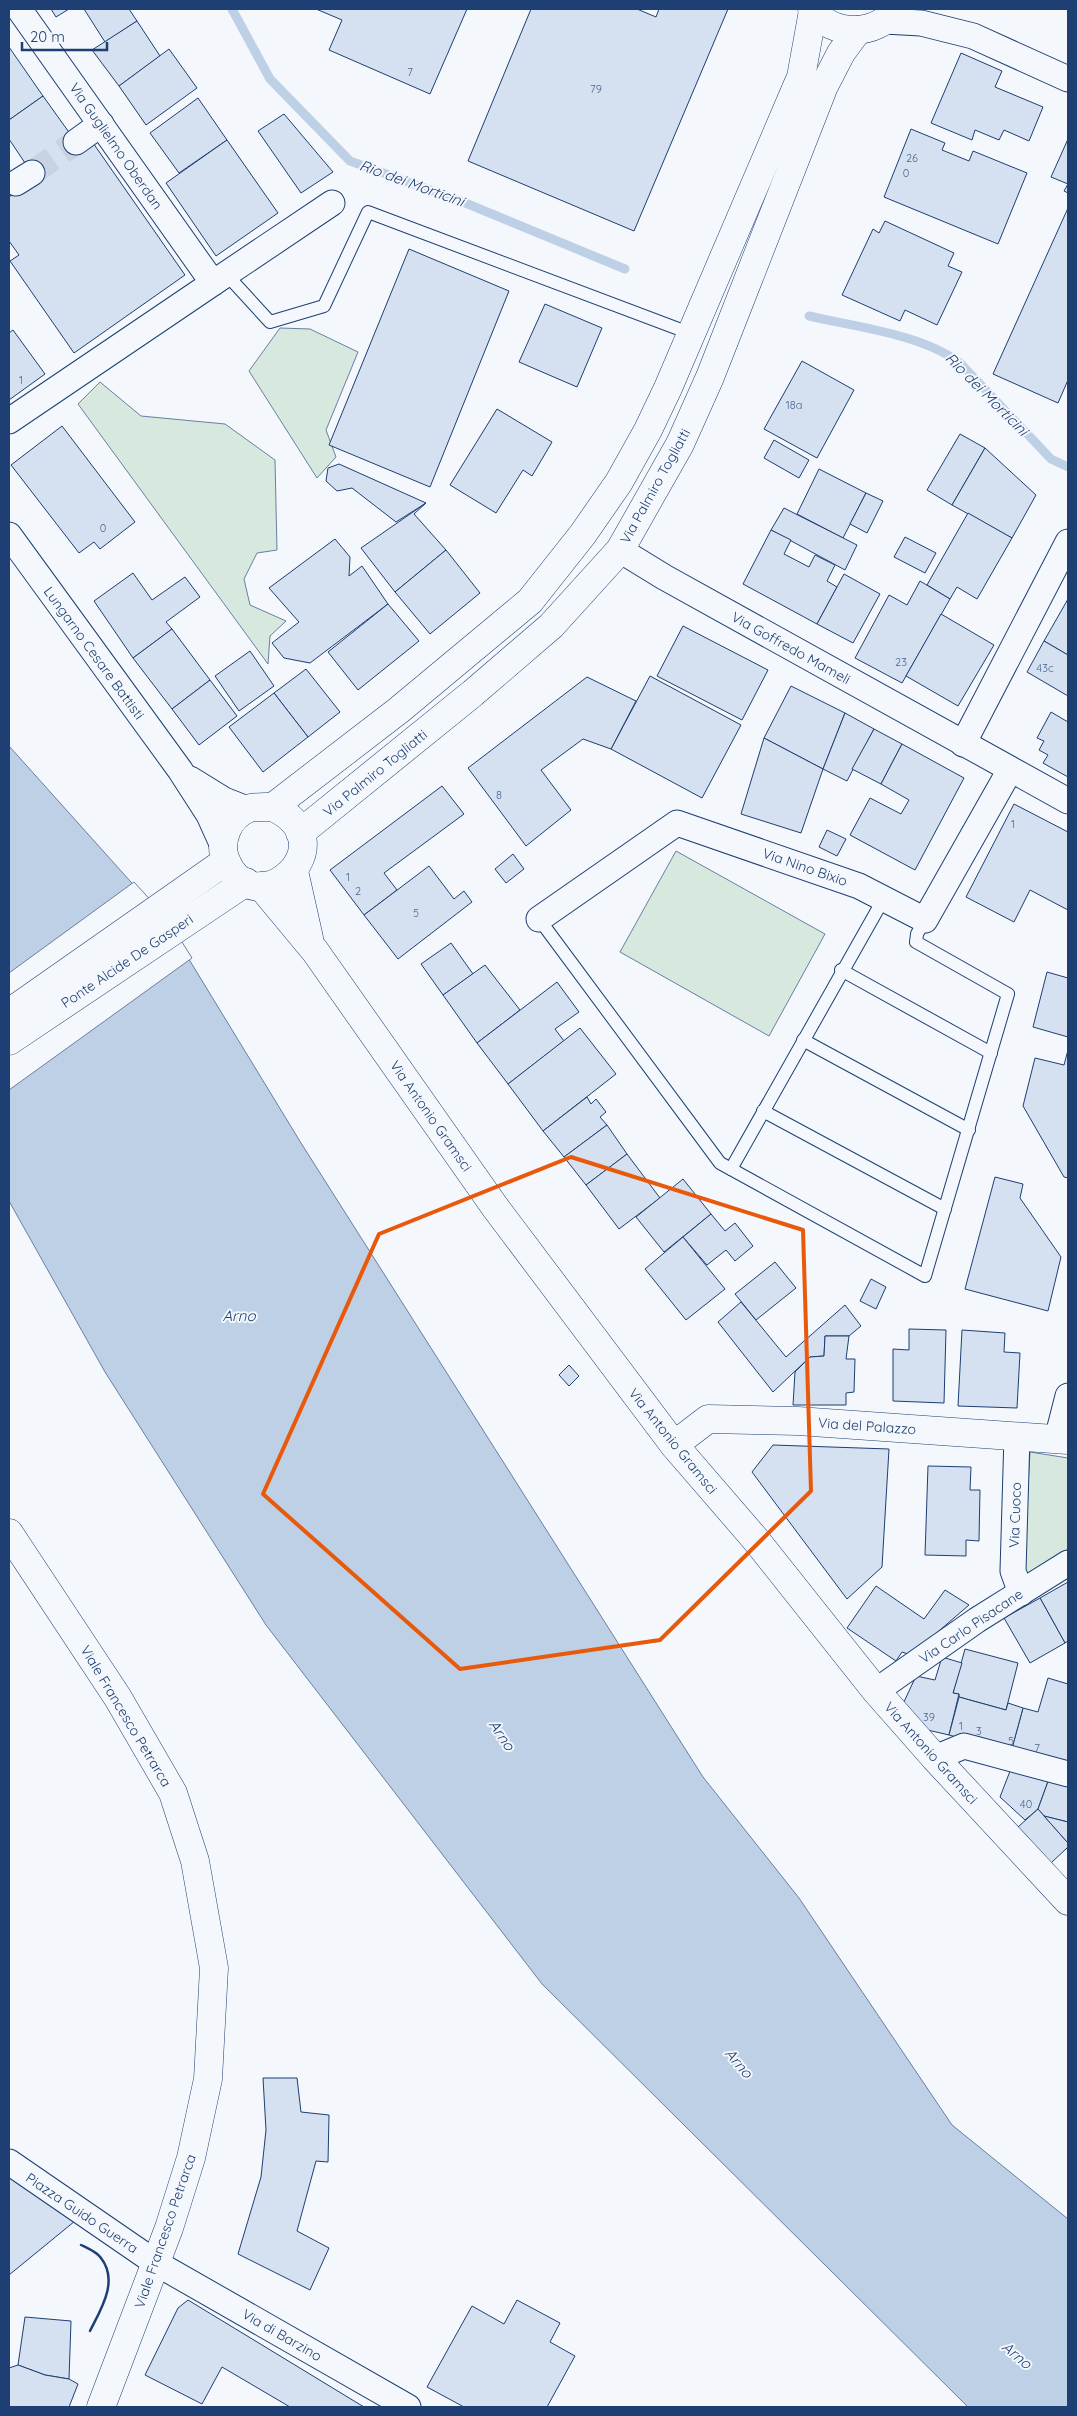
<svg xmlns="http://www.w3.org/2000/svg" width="1077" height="2416" viewBox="0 0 1077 2416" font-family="Quicksand,sans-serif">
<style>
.green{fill:#d7e8df;stroke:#687fa3}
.water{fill:#bed0e5;stroke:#687fa3}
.pier{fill:#f4f7fb;stroke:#687fa3}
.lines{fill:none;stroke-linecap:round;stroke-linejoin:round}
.stream{stroke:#bed0e5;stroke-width:9}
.building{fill:#d5e0f0;stroke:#1d3f73}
.street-tunnel{stroke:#c9d2e0;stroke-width:25;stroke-dasharray:25 12;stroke-linecap:butt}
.lane-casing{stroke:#1d3f73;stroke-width:14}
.street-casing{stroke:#1d3f73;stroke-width:27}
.secondary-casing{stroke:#1d3f73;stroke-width:29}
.primary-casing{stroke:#1d3f73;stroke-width:29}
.lane{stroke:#f4f7fb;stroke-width:12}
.street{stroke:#f4f7fb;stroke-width:25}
.secondary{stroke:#f4f7fb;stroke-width:28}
.primary{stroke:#f4f7fb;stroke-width:28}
.wall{stroke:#1d3f73;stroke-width:2.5}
.marked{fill:none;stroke:#e8590c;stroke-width:4;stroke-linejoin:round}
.labels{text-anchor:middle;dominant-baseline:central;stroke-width:4;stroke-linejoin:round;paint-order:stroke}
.number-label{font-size:11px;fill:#4b6792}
.street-label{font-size:14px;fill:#1d3f73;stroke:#f4f7fb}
.water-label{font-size:15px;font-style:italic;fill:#1d3f73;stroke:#f4f7fb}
</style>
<rect width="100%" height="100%" fill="#f4f7fb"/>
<!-- green -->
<g class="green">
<polygon points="280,328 310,329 358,352 326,430 336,457 317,478 249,371"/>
<polygon points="100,382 141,416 225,424 275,460 277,550 257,553 244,579 250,605 286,621 270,636 268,664 78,404"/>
<polygon points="676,851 825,934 769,1036 620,952"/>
<polygon points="1030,1452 1068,1458 1068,1549 1023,1576"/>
</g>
<!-- water -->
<polygon class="water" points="9,746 165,920 301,1143 703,1777 799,1898 952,2125 1068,2219 1068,2407 968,2407 542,1984 266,1625 105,1372 9,1201"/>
<!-- pier -->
<polygon class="pier" points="134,882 167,918 192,958 9,1090 9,973"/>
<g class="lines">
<!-- stream -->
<g class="stream">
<polyline points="232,9 270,79 350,161 458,200 625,269"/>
<path d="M809 316C856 327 921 334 960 363L1051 459 1068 467"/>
</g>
</g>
<!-- building -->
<g class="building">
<polygon points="51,9 69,9 56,17"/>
<polygon points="84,9 129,9 137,21 105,42"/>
<polygon points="316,9 467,9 430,94 329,50 342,20"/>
<polygon points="531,9 637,9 656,17 659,9 728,9 634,231 468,161"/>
<polygon points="137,21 160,56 119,86 92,50"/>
<polygon points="9,47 43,96 9,120"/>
<polygon points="169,49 197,88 146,125 119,86"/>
<polygon points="961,53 1002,71 995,87 1043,107 1029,141 1004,130 999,140 975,130 972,140 931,123"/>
<polygon points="43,96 76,142 91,140 185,275 74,353 10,261 19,255 9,241 9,197 35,178 9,139 9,120"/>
<polygon points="198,98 227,140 179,173 150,133"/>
<polygon points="284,114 333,172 301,193 258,131"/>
<polygon points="911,129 945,143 942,150 969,161 973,151 1027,173 998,244 884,197"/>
<polygon points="1068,139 1068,193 1064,191 1068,184 1051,177"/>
<polygon points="227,140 278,213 216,256 166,183"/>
<polygon points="1068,208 1068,380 1058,403 993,374"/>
<polygon points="885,221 954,253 948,266 962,272 937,325 905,310 900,321 842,295 873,229 879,233"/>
<polygon points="409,249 509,291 430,487 329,445"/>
<polygon points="545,304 602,328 577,387 519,362"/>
<polygon points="13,330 45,374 9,400 9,333"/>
<polygon points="802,361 854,390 817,458 764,429"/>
<polygon points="497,409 552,442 532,476 523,470 496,513 450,485"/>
<polygon points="62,426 135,522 100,549 94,542 79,553 11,465"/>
<polygon points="960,434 985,448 952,505 927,490"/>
<polygon points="774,440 809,460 799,478 764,458"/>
<polygon points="985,448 1036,495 1012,538 952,505"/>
<polygon points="339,464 426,503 396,522 352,488 337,491 326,481 328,468"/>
<polygon points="819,469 866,493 843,538 797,514"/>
<polygon points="866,493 883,501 867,533 850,524"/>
<polygon points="426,503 414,514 446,550 395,592 361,548"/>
<polygon points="784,508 857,545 845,570 771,530"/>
<polygon points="968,513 1012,538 977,599 957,587 950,599 927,585"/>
<polygon points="771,530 791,540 784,554 809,567 815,555 835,565 827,581 837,587 817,624 743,584"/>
<polygon points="905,537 936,553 925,573 894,557"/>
<polygon points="335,539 350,557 349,576 362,566 388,604 310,663 284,658 272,643 299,622 269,588"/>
<polygon points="446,550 480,593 430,634 395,592"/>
<polygon points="133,573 152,600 185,577 200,597 166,622 172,629 133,658 94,601"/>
<polygon points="844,574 880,594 853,643 817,624"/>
<polygon points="920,581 950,599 902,683 855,658 889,595 907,605"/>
<polygon points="1068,599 1068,655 1044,641"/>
<polygon points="388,604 419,641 358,690 328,652"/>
<polygon points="941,614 994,645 958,706 906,676"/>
<polygon points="683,626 768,670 742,720 657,676"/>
<polygon points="172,629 210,680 172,709 133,658"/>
<polygon points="1044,641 1068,655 1068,696 1027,672"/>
<polygon points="250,651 274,686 239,711 215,676"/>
<polygon points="306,669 340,712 308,737 274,693"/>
<polygon points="650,676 741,725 702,798 611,749"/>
<polygon points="587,677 636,701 611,749 583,739 541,770 571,810 526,846 468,768"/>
<polygon points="210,680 237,716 199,745 172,709"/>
<polygon points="791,686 845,713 823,769 764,738"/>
<polygon points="274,693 308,737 263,772 229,727"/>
<polygon points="1051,712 1068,722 1068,777 1043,763 1048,755 1039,750 1044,741 1037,738"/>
<polygon points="845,713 874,729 847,781 823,769"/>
<polygon points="874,729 902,744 881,784 852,769"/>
<polygon points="764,738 823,769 801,833 741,814"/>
<polygon points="902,744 964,778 915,870 850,835 870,798 901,814 909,800 881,784"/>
<polygon points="442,786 464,814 384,873 397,890 364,915 330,870"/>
<polygon points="1014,804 1068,832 1068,910 1030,890 1014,922 966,897"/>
<polygon points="827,830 846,839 837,856 819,847"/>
<polygon points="513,854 524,869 506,883 495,869"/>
<polygon points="429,866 454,899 464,891 472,902 398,959 364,915"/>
<polygon points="451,943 473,974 443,995 421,964"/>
<polygon points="485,965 520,1010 477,1043 443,995"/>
<polygon points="1047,972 1068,978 1068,1037 1033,1027"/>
<polygon points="557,982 579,1012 555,1029 564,1041 508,1084 477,1043"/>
<polygon points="580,1028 616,1074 543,1131 508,1084"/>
<polygon points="1068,1050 1068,1178 1064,1177 1023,1106 1035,1058 1064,1065"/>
<polygon points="587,1097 591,1104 596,1099 606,1112 600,1117 607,1125 564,1157 543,1131"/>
<polygon points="607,1125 627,1154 586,1185 564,1157"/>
<polygon points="627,1154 660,1198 619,1229 586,1185"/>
<polygon points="995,1177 1023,1184 1020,1198 1061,1257 1048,1311 965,1289"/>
<polygon points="683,1179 711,1214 664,1252 636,1217"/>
<polygon points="711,1214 725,1231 735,1223 753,1246 735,1261 726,1250 707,1265 683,1237"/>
<polygon points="683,1237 725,1289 686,1320 645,1269"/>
<polygon points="775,1262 796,1288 756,1320 735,1294"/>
<polygon points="871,1279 886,1287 876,1309 860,1301"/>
<polygon points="741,1302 786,1357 845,1305 861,1326 849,1336 825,1336 824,1356 810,1357 773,1392 718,1322"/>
<polygon points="909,1329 946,1330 944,1403 893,1401 893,1349 909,1350"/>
<polygon points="962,1330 1005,1333 1004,1352 1020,1353 1017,1408 958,1406"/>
<polygon points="825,1336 849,1336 846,1359 855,1359 854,1392 846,1393 846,1405 793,1405 795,1372 810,1357 824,1356"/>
<polygon points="569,1365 579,1376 569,1386 559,1375"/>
<polygon points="773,1445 889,1449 882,1567 847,1599 752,1472"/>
<polygon points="928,1466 971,1467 970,1490 980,1490 979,1541 966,1540 966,1556 925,1555"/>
<polygon points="1068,1582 1068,1641 1065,1643 1040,1598"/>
<polygon points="876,1586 924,1619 945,1590 969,1605 911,1655 902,1652 896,1661 847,1628"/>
<polygon points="1040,1598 1065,1643 1030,1663 1004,1618"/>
<polygon points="965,1649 1018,1663 1006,1710 959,1697 959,1694 953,1693"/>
<polygon points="942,1657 962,1663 953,1693 959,1694 949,1735 919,1728 903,1704 916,1676 935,1680"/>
<polygon points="1048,1678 1068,1684 1068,1768 1011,1752 1023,1708 1038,1712"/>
<polygon points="959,1697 1006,1710 1008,1703 1023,1708 1011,1752 949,1735"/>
<polygon points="1012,1766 1050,1776 1038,1809 1025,1820 1000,1797"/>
<polygon points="1050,1776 1068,1782 1068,1822 1044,1816 1038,1809"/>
<polygon points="1038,1809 1068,1843 1068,1847 1051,1863 1018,1827"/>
<polygon points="1044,1816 1068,1822 1068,1843"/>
<polygon points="263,2078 297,2078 301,2112 329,2115 328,2162 316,2161 297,2231 329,2248 310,2290 238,2254 261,2177 266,2130"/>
<polygon points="9,2173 75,2221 9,2275"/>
<polygon points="188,2300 364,2407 290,2407 222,2367 202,2404 145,2375 178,2308"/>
<polygon points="517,2300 560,2323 550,2342 575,2356 547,2407 464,2407 427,2387 472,2306 504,2324"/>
<polygon points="25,2317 71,2321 69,2379 45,2375 18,2365"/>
<polygon points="18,2365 45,2375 69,2379 78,2384 69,2407 9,2407 9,2368"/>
</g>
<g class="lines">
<!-- street-tunnel -->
<polyline class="street-tunnel" points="32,173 76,142"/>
<!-- lane casing -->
<g class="lane-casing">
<g id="lane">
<polyline points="226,274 270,322 324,306 368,212 692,334"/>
<polyline points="539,919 720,1163 925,1276 1008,994 916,942 917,934 925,920"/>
<polyline points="841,970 991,1053"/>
<polyline points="803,1040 969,1130"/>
<polyline points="763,1111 945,1209"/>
<polyline points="731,1169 883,900"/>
</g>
</g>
<!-- street casing -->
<g class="street-casing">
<g id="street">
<polyline points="884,21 921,23 973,36 1068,79"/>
<polyline points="76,142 101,124"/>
<polyline points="16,183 32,173"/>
<polyline points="213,283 332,203"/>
<polyline points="9,421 213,283 19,9"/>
<polyline points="9,535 180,770 209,815 223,846"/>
<polyline points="620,550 664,577 1068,801"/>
<polyline points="963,744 1068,542"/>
<polyline points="190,779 224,800 247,809"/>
<polyline points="539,919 677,823 859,886 925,920 1010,770"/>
<polyline points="1017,1436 1013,1571 1021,1593"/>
<polyline points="1057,1439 1068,1396"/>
<polyline points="876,1691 977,1620 1068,1563"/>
<polyline points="935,1758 964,1746 1068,1774"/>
<polyline points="9,2162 156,2263 408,2407"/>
</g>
</g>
<!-- secondary casing -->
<g class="secondary-casing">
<g id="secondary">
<path d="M812 9C832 37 876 37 896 9"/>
<path d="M273 807C351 844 255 929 226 861 218 842 228 817 247 809 255 806 265 807 273 807L399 710 530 601 583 534 619 482 648 430 668 388 801 77 813 11"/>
<polyline points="300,833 473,693 551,626 620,550 680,444 710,377 824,86 841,53 858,30"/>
<polyline points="294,871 309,938"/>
<polyline points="261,886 315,951 495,1207 674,1445 756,1540 876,1691 935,1758 1068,1901"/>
<polyline points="9,1013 226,861"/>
<polyline points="9,1041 246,882"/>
<polyline points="674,1445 708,1419 798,1421 1068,1440"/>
</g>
</g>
<!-- primary casing -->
<g class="primary-casing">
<polyline id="primary" points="9,1533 118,1698 173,1793 195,1861 214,1968 208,2079 191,2158 169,2228 101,2407"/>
</g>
<!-- lane -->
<use href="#lane" class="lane"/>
<!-- street -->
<use href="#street" class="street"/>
<!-- secondary -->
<use href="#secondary" class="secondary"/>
<!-- primary -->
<use href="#primary" class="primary"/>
<!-- wall -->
<path class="wall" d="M81 2245C87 2248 97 2252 101 2258 119 2281 101 2309 90 2331"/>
</g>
<!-- marked area -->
<path class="marked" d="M571 1157 803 1230 811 1491 660 1640 460 1669 263 1494 379 1234Z"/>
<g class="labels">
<!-- number labels -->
<g class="number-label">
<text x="410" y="72">7</text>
<text x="596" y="89">79</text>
<text x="912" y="158">26</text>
<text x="906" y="173">0</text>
<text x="21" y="380">1</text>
<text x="794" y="405">18a</text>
<text x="103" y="528">0</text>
<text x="901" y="662">23</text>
<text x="1045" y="668">43c</text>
<text x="499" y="795">8</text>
<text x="1013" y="824">1</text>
<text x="348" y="877">1</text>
<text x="358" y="891">2</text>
<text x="416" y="913">5</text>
<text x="929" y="1717">39</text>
<text x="961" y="1726">1</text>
<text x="979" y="1731">3</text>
<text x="1011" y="1741">5</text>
<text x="1037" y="1748">7</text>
<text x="1026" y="1804">40</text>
</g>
<!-- street labels -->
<g class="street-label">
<text transform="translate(116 146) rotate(55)">Via Guglielmo Oberdan</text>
<text transform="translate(655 486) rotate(-61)">Via Palmiro Togliatti</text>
<text transform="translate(791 648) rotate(29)">Via Goffredo Mameli</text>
<text transform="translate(94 653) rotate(54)">Lungarno Cesare Battisti</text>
<text transform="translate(375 773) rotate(-39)">Via Palmiro Togliatti</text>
<text transform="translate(805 867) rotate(19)">Via Nino Bixio</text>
<text transform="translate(127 961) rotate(-34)">Ponte Alcide De Gasperi</text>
<text transform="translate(431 1116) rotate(55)">Via Antonio Gramsci</text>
<text transform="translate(867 1426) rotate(4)">Via del Palazzo</text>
<text transform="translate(673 1441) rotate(51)">Via Antonio Gramsci</text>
<text transform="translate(1015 1515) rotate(-88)">Via Cuoco</text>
<text transform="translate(971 1626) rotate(-34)">Via Carlo Pisacane</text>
<text transform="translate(126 1716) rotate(59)">Viale Francesco Petrarca</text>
<text transform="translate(931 1753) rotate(48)">Via Antonio Gramsci</text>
<text transform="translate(82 2213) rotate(34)">Piazza Guido Guerra</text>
<text transform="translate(165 2231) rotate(-71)">Viale Francesco Petrarca</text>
<text transform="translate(282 2335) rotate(30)">Via di Barzino</text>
</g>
<!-- water labels -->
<g class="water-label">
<text transform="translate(412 183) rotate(20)">Rio dei Morticini</text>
<text transform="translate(987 394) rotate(45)">Rio dei Morticini</text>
<text x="239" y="1315">Arno</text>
<text transform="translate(502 1735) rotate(56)">Arno</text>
<text transform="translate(739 2063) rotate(50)">Arno</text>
<text transform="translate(1017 2355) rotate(40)">Arno</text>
</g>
</g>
<!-- border -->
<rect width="1077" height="2416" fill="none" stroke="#1d3f73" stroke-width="20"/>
<!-- scale -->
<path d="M22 42v8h85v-8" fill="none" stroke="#1d3f73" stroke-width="2.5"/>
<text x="30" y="42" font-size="15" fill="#1d3f73" stroke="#f4f7fb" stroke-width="4" paint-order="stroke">20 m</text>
</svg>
